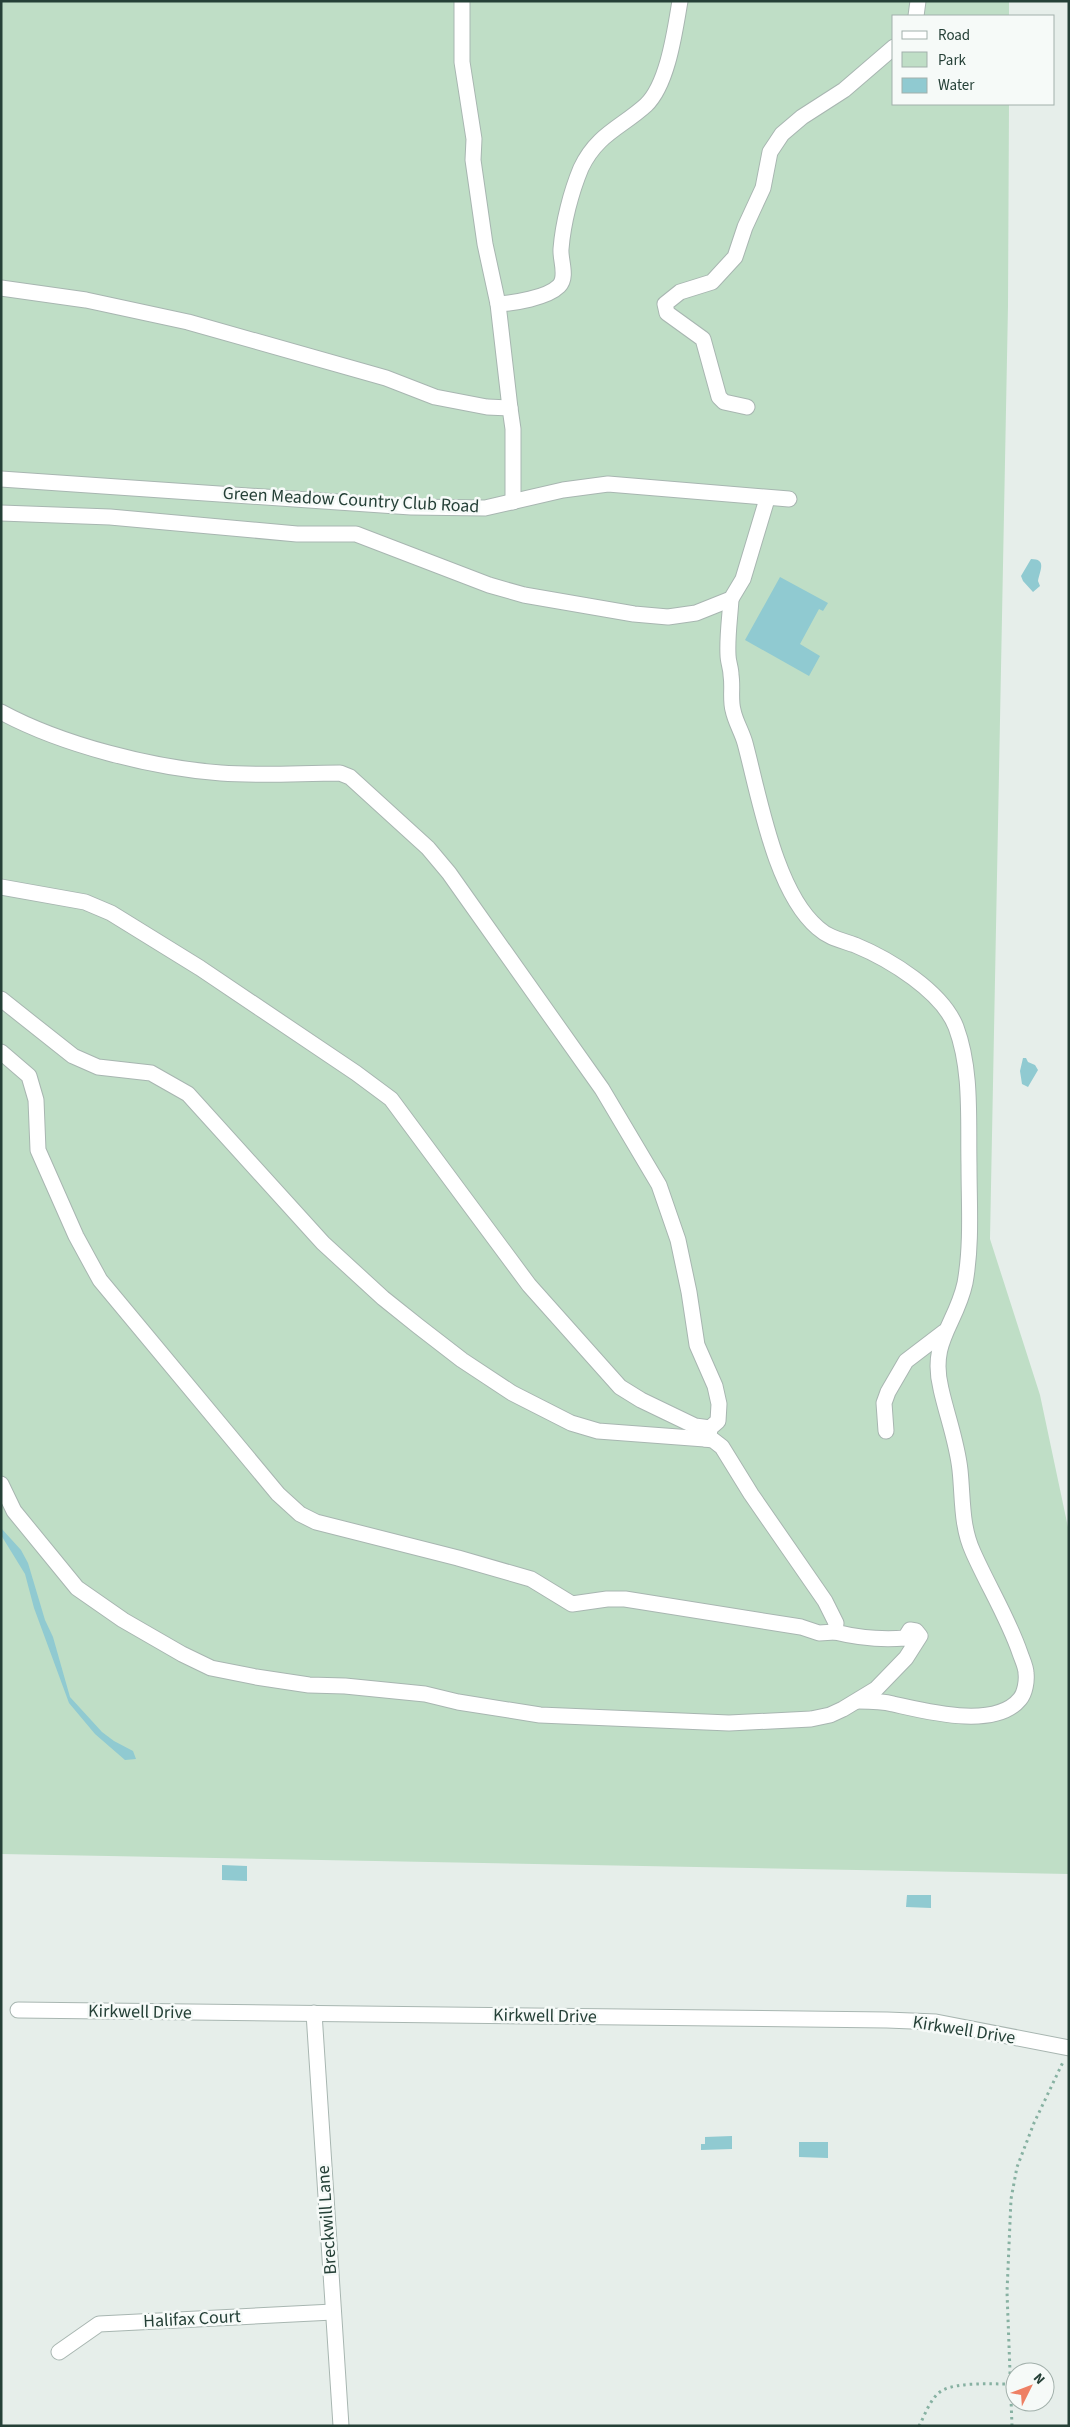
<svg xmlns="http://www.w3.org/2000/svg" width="1070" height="2427" viewBox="0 0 1070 2427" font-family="'Source Sans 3',sans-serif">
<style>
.green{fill:#bfdec6}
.water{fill:#90cad1}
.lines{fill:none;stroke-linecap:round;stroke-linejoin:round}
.minor-casing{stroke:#a8b6b1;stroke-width:17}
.path{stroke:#87b1a2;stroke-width:3;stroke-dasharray:2.5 4;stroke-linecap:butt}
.minor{stroke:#fff;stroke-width:15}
.labels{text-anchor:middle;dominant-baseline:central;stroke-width:5;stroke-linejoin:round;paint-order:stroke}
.street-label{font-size:18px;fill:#254037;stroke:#f6faf8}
</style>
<rect width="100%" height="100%" fill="#e6eeea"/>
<!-- green -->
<polygon class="green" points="1,1 1009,1 1009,16 894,16 894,104 1009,104 1008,306 990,1239 1040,1395 1069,1532 1069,1874 1,1854"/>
<!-- water -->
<g class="water">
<path d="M1031 559C1047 559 1040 570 1038 581L1040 586 1033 592 1023 581 1021 576Z"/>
<polygon points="780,577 828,603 823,611 819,609 800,644 820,656 809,676 745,640"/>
<polygon points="1023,1058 1026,1058 1028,1062 1035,1065 1038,1070 1028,1087 1022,1084 1020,1071"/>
<polygon points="1,1528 21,1550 28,1563 45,1620 53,1637 70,1697 102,1732 114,1741 133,1751 136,1759 125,1760 95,1734 69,1703 34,1608 25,1574 1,1535"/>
<polygon points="222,1865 247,1866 247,1881 222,1880"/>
<polygon points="907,1895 931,1895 931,1908 906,1907"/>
<polygon points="732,2136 732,2149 701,2150 701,2144 705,2144 705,2137"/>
<polygon points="799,2142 828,2142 828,2158 799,2157"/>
</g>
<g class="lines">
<!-- minor casing -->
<g class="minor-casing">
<g id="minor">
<polyline points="462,1 462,62 474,139 473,160 485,244 498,304 510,408"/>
<polyline points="916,16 918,1"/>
<polyline points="1,288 86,300 188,322 386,378 435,397 487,407 510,408 513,429 513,502"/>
<path d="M498 304C514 303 547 298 559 286 568 277 560 260 561 249 563 223 571 192 581 168 597 134 622 127 646 105 668 84 675 30 680 1"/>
<polyline points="747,407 724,402 719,397 703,339 667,313 665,304 680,292 712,282 735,257 745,227 763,188 770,152 782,134 802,117 844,90 894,47"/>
<polyline points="1,479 411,507 485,508 563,490 608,484 789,499"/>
<polyline points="1,513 110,517 297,534 356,534 489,585 524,595 634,614 668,617 696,613 731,599 743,579 767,499"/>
<path d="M731 599C730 617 727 636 728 655 728 662 731 668 731 675 733 687 730 699 733 710 735 721 742 732 745 743 759 795 775 892 818 928 829 938 841 940 855 945 889 959 942 991 956 1027 972 1070 968 1119 969 1165 969 1204 972 1244 965 1283 956 1325 929 1341 941 1389 947 1416 957 1442 960 1470 963 1498 961 1526 973 1552 988 1586 1008 1618 1020 1653 1022 1659 1026 1667 1026 1673 1027 1681 1025 1693 1020 1699 995 1730 925 1711 893 1704 882 1701 870 1701 858 1701"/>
<path d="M1 712C62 745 153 768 221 773 261 776 301 773 340 773L350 777 428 848 449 873 602 1089 659 1185 678 1240 689 1292 697 1345 715 1386 719 1404 718 1421 710 1428 709 1436 705 1439 598 1431 571 1423 512 1393 462 1360 418 1326 383 1298 323 1243 188 1094 151 1073 98 1067 73 1056 1 999"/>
<polyline points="1,887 85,902 111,913 200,968 356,1073 391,1099 529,1285 620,1387 641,1400 695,1426 710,1428"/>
<polyline points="1,1052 29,1076 36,1100 38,1150 76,1236 100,1280 278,1494 300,1514 316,1522 458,1558 531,1579 572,1604 607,1599 625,1599 801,1627 819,1633 835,1632"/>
<polyline points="886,1431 884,1403 888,1392 906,1361 944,1332"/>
<path d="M1 1484 14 1511 77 1588 123 1620 182 1654 211 1668 256 1677 309 1685 345 1686 425 1694 458 1702 540 1715 729 1723 811 1719 830 1715 843 1709 876 1689 906 1658 920 1636 916 1631 910 1630 905 1638C881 1640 859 1638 835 1632L836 1623 825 1601 751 1494 722 1447 713 1440 705 1439"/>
<polyline points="18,2010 887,2020 936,2022 1069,2048"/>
<polyline points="314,2013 341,2426"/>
<polyline points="59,2352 99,2324 333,2312"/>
</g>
</g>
<!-- path -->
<g class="path">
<path d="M919 2426C925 2415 931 2396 943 2390 959 2382 991 2384 1009 2384"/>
<polyline points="1012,2426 1007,2292 1011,2199 1017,2167 1034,2123 1063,2062"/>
</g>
<!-- minor -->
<use href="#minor" class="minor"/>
</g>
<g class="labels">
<!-- street labels -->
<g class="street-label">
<text transform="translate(351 500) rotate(3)">Green Meadow Country Club Road</text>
<text transform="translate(140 2012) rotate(1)">Kirkwell Drive</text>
<text transform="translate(545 2016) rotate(1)">Kirkwell Drive</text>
<text transform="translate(964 2030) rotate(9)">Kirkwell Drive</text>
<text transform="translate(327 2220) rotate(-94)">Breckwill Lane</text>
<text transform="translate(192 2319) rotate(-3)">Halifax Court</text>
</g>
</g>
<!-- border -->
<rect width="1070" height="2427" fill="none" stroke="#254037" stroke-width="5"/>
<!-- legend -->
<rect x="892" y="15" width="162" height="90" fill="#f6faf8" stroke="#a2b0ab"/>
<rect x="902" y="31" width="25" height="8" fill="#ffffff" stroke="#a2b0ab"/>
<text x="938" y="40" font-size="15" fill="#254037">Road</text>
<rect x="902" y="52" width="25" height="15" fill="#bfdec6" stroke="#a2b0ab"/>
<text x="938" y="65" font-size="15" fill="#254037">Park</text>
<rect x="902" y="78" width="25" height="15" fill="#90cad1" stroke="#a2b0ab"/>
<text x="938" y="90" font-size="15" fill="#254037">Water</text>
<!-- north arrow -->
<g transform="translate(1030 2387) rotate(48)"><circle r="24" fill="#f6faf8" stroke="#a2b0ab"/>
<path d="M0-4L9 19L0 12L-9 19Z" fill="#ee8064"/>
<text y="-8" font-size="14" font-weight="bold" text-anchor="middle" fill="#254037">N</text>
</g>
</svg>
